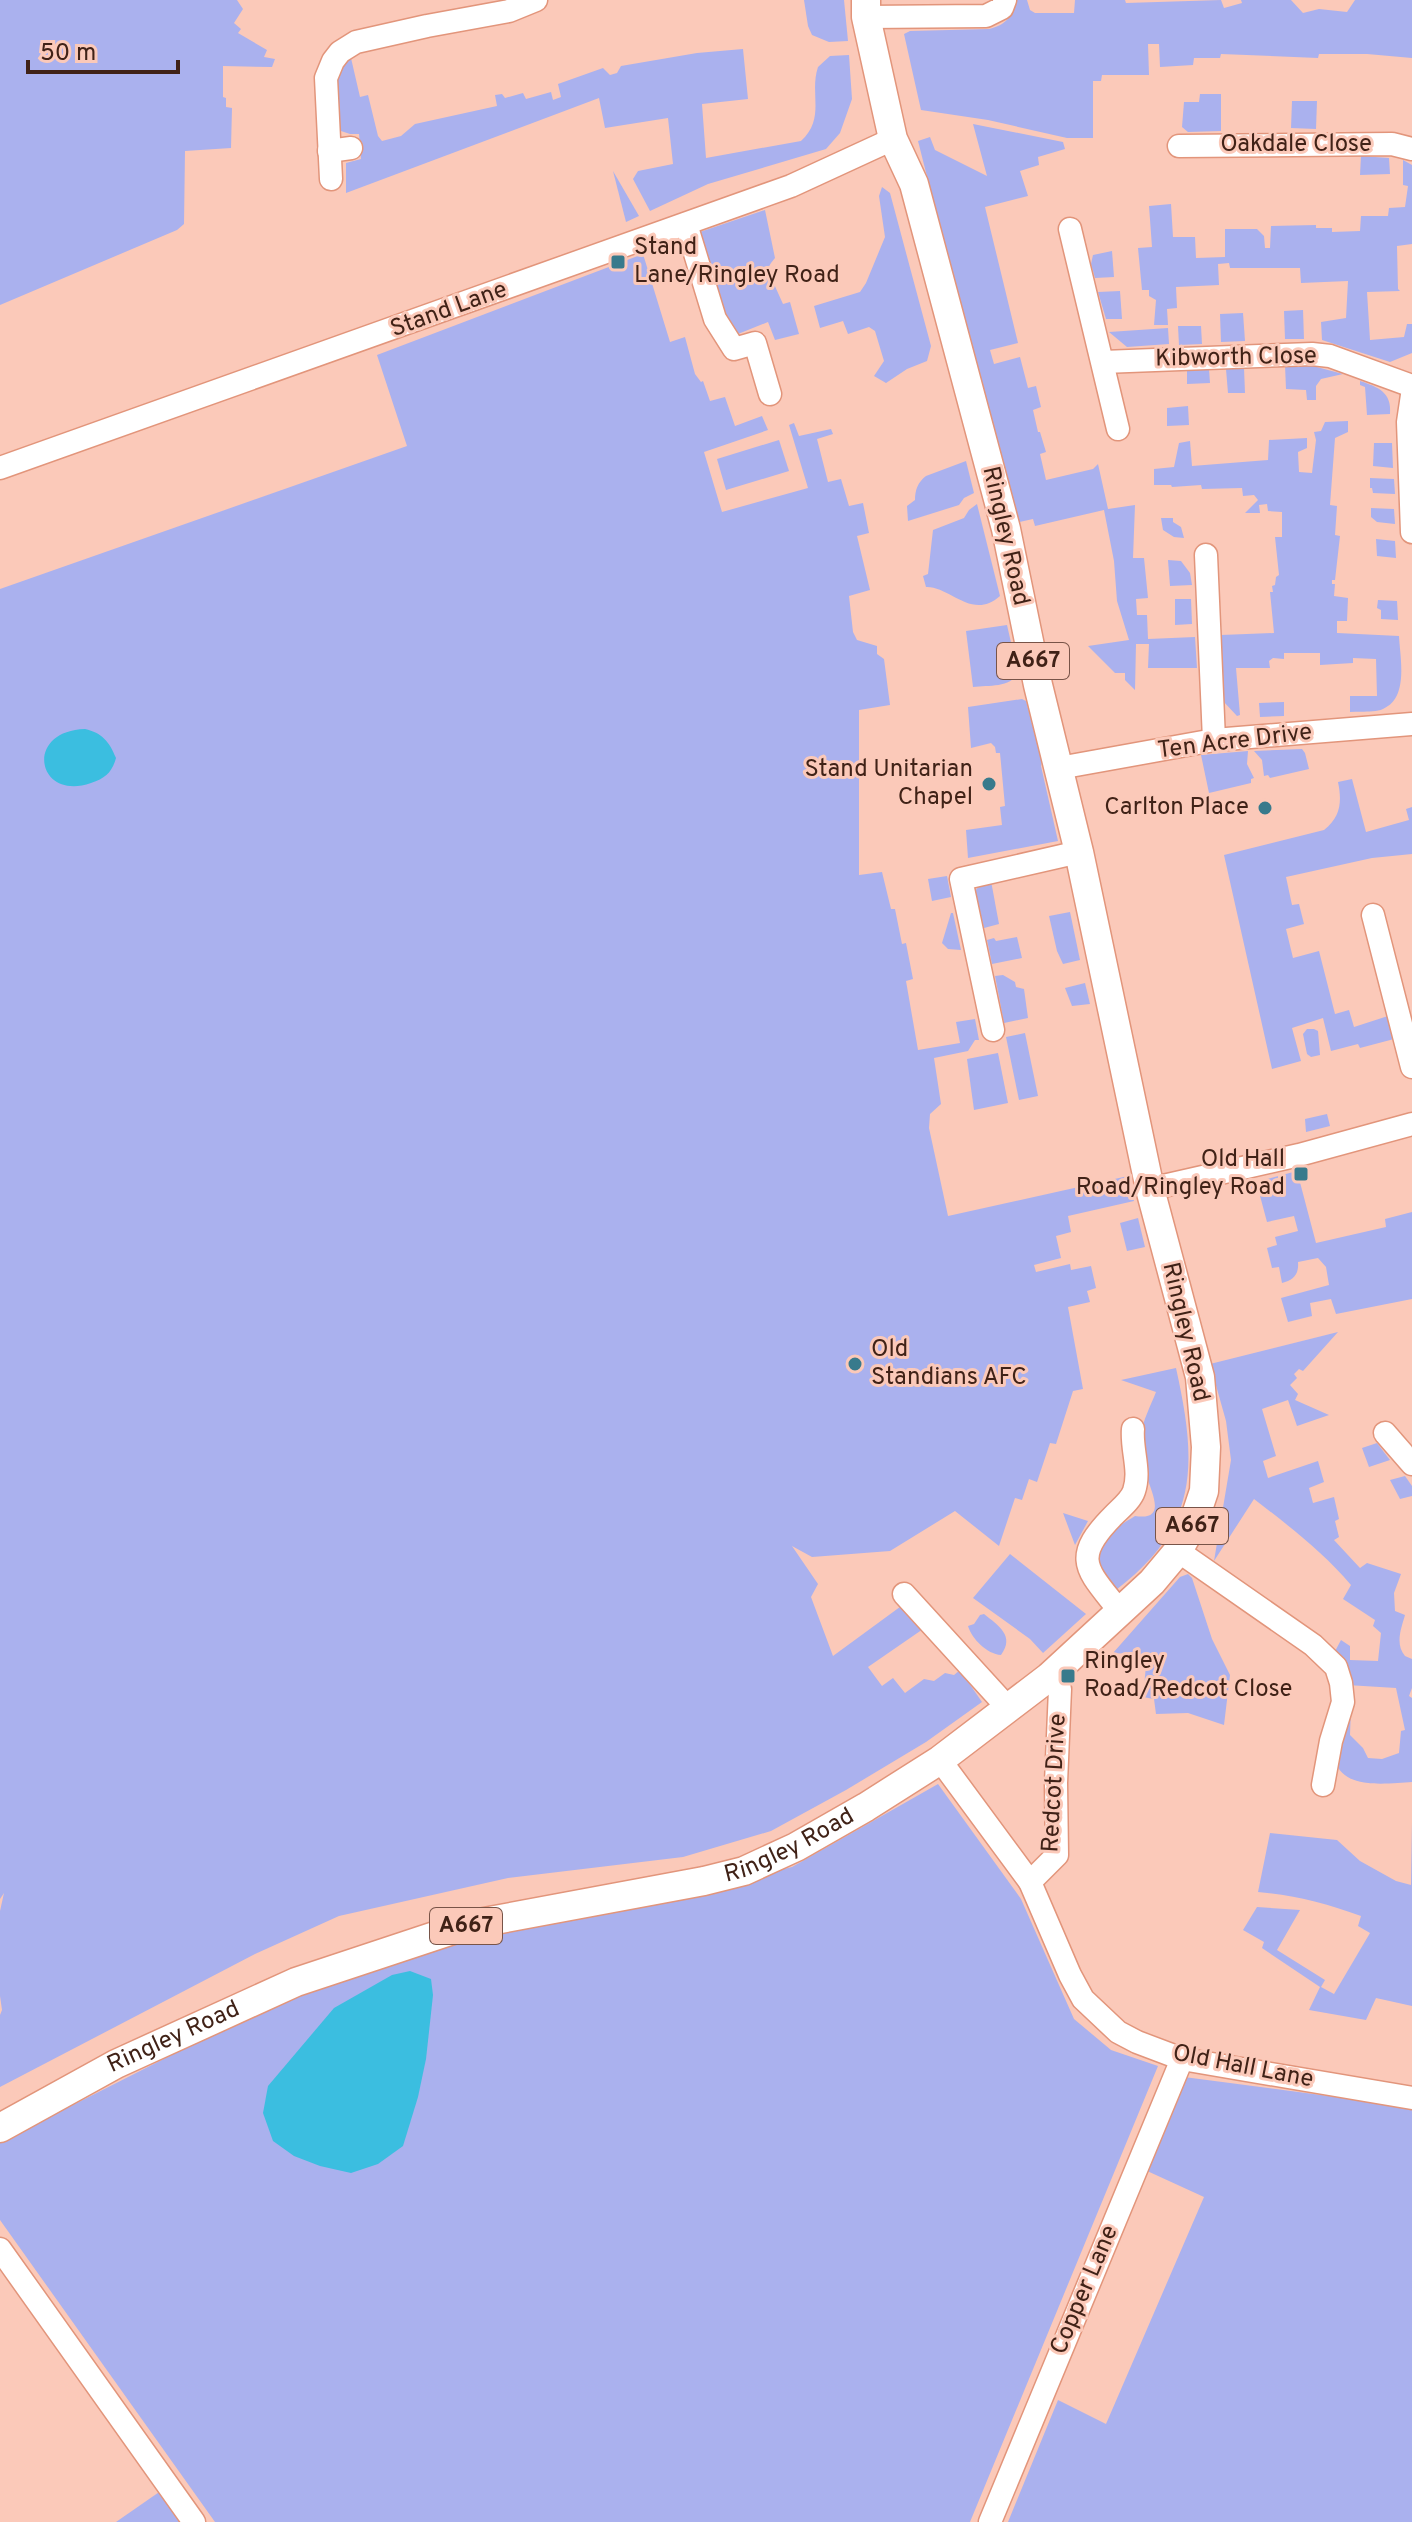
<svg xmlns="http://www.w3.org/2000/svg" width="1412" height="2522" viewBox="0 0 1412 2522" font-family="Overpass,sans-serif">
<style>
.green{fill:#aab1ee}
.water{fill:#3bbee0}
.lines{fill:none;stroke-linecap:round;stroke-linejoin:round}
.minor-casing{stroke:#e2957b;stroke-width:25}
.major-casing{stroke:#e2957b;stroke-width:31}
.minor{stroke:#fff;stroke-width:22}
.major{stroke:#fff;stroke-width:28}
.poi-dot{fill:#387a8c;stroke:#fbc9b9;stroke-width:3}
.labels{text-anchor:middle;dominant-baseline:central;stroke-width:6;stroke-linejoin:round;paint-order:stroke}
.shield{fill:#fbc9b9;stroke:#785448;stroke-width:2}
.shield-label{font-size:22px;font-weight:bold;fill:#402217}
.street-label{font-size:24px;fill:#402217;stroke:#fbc9b9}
.poi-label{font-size:24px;fill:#402217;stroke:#fbc9b9;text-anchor:start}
</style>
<rect width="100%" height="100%" fill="#fbc9b9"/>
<!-- green -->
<g class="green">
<polygon points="0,0 237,0 243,9 234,23 241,29 238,33 267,50 264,57 275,59 272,67 223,66 223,97 226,98 226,107 232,108 231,148 185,151 184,224 177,230 0,305"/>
<polygon points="804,0 844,0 848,41 829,42 812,35 808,26"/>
<path d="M1016 0H1027L1030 10 1035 13H1074L1075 0H1125L1126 3 1221 0 1224 8 1242 3 1241 0H1291L1303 13 1319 9 1347 12 1355 0H1412V58L1367 54H1319L1318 58 1221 54 1220 58H1194L1193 65 1160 67 1159 44H1148L1149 75H1102L1101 81H1093V138H1067L988 120 921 110 904 34 910 31 989 29C1006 25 1012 17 1016 0Z"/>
<path d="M743 49 748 99 702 104 706 158 801 141C826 118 809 94 818 67L830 56 849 55 852 99 840 133 826 149 708 184 650 211 633 179 638 171 673 164 668 118 605 128 599 98 346 193V163L361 159 359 134H350L341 131C335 106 329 77 351 58L360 97 368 95 378 136 382 141 401 136 415 124 497 106 495 95 502 94 505 98 523 93 526 99 551 92 553 100 561 97 558 84 603 68 610 75 617 73 621 66 697 53Z"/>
<polygon points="1200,94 1221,94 1221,131 1188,132 1182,127 1184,102 1199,102"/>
<polygon points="1292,101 1317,101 1316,129 1291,128"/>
<polygon points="973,124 1063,142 1065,149 1038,157 1039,165 1020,171 1028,196 985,207 1018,343 990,350 994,364 1020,357 1028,388 1036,386 1041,407 1033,410 1038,432 1040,432 1046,452 1040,454 1046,480 1093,469 1098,464 1108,509 1135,505 1133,558 1144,558 1148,598 1136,599 1137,615 1147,615 1148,639 1195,637 1197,668 1148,668 1149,644 1136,644 1135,690 1125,680 1125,673 1115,673 1088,646 1129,640 1117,601 1114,561 1104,510 1035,526 1033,519 1015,523 918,141 930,137 935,150 987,176"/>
<polygon points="1361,156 1389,158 1390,174 1360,175"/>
<polygon points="1403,160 1412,165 1412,244 1397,246 1398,289 1400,291 1367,292 1370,340 1404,337 1407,324 1412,324 1412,353 1390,362 1322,340 1321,322 1346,318 1348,281 1301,283 1300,268 1230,268 1229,263 1218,264 1219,285 1176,287 1177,308 1167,309 1168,325 1154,325 1156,300 1149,296 1149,290 1142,290 1138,248 1152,247 1149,206 1171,204 1173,237 1195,237 1196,258 1225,257 1225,229 1257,229 1264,236 1265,248 1270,248 1271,226 1316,225 1316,228 1332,228 1332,232 1360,231 1361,216 1388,216 1389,208 1405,207 1408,186 1403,185"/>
<polygon points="613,171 639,216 626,222"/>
<polygon points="882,187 890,193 931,346 927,361 907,369 886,383 874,376 884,361 875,331 869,327 848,334 843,321 820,328 814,306 860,292 866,283 885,237 879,196"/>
<path d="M765 210 775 258C768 266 766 271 768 281L774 284 783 304 790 302 799 334 775 340 768 322 738 334 719 302 694 234Z"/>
<polygon points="1112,251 1114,277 1095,278 1091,264 1093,255"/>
<polygon points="643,254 670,342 685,337 695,374 701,382 703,381 710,401 725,397 735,426 762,416 768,430 704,452 722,512 808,488 789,425 794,423 799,436 831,429 833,434 817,439 828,482 841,479 849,506 863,503 869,533 857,536 870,590 849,596 853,632 857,640 877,646 877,654 884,659 890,705 859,710 859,875 882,872 891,909 895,909 902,944 906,943 913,979 906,981 918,1050 960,1043 956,1022 975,1019 979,1040 975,1040 968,1051 934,1058 941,1104 930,1114 929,1128 948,1216 1128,1176 1134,1201 1068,1216 1071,1232 1056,1236 1061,1258 1034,1265 1036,1272 1070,1264 1071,1270 1091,1266 1096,1288 1087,1291 1090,1302 1068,1307 1083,1389 1073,1391 1056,1444 1050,1443 1037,1482 1029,1479 1022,1500 1015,1498 999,1546 955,1511 890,1551 812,1557 792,1546 818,1584 811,1597 833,1656 904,1604 926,1627 868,1667 882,1686 893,1678 905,1693 924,1679 934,1681 945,1673 954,1675 960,1670 982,1702 926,1742 846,1790 771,1831 683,1857 508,1878 339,1916 255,1954 0,2087 0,2015 2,2010 0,1996 0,1911 4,1893 0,1899 0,589 407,446 377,355"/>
<polygon points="1120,291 1122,319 1106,319 1098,292"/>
<polygon points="1303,310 1304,339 1285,339 1284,311"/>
<polygon points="1243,313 1245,341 1221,342 1220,314"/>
<polygon points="1178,326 1201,326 1202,344 1179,345"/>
<polygon points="1168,328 1169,344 1127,347 1109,332"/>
<polygon points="1285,365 1313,366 1343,374 1321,379 1316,386 1316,400 1307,400 1306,390 1286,389"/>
<polygon points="1244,368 1245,393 1228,393 1226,369"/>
<polygon points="1209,369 1210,383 1187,384 1187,370"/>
<path d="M1360 381C1378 387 1392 392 1390 414L1367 415 1365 387 1360 385Z"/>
<polygon points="1188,406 1189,425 1167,426 1167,408"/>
<path d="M1348 421V432L1335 438 1330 505 1337 506 1335 535 1340 536 1335 580H1332V584H1335L1334 596 1348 598 1347 621H1337V633L1399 636C1400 658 1409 698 1383 709 1374 713 1360 711 1350 712V696H1377L1376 659 1353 658V663L1320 665V653H1284V659L1273 658 1269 661 1270 668H1236L1240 715 1237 716 1223 701 1221 635 1274 633 1270 592H1273L1272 586 1275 585 1276 577 1279 575 1275 537H1282V512L1268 511 1267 504 1259 505 1260 513H1245L1258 500 1254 495 1243 496 1242 488 1202 489 1201 485 1172 487 1171 485H1154V469L1174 467 1179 443 1190 441 1192 466 1268 460 1269 440 1307 438V448L1298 452 1299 472 1312 473 1316 440 1314 432 1321 431 1325 422Z"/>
<polygon points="779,440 789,471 726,490 717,459"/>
<polygon points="1374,443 1392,443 1393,468 1373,466"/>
<path d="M966 461 974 493 964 498 959 505 908 521 907 506 915 500C915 490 918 482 926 476Z"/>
<polygon points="1370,478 1394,479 1395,494 1373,493 1372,488 1370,488"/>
<path d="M977 504 1000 596C972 621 950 586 926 587L923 576 928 574 933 530 964 518 969 510Z"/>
<polygon points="1371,508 1394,509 1395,524 1377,522 1371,517"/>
<polygon points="1161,518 1173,518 1173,522 1181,527 1184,538 1174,537 1163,530"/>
<polygon points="1376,539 1395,541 1396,558 1377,556"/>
<polygon points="1168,560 1181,561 1190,573 1192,585 1170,586"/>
<polygon points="1175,599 1191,599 1192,624 1175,625"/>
<polygon points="1378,600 1397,601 1398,620 1381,619 1381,610 1377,608"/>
<path d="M1007 625 1018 673C1010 688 989 685 973 687L966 631Z"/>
<polygon points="1022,699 1026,701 1042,762 1041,766 1058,841 968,858 966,830 1002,825 1000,807 1005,806 1000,753 996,753 995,747 991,743 971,748 968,707"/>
<polygon points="1284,702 1284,716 1260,717 1259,703"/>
<polygon points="1302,749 1305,753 1309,769 1270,778 1268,775 1264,776 1262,760 1254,751"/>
<polygon points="1248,751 1247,764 1254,778 1251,779 1251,783 1209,793 1201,755"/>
<path d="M1352 779 1366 832 1409 820 1406 809 1412 807V854L1372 858 1286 877 1292 905 1299 904 1304 924 1286 929 1293 958 1319 951 1335 1014 1349 1010 1354 1027 1388 1016 1394 1039 1360 1048 1358 1044 1331 1051 1323 1018 1292 1028 1301 1061 1272 1069 1224 855 1324 830C1341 817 1342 801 1338 782Z"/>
<polygon points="947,876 951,897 932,901 928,879"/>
<polygon points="991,881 999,924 984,928 975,891 981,884"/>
<polygon points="1070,912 1080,960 1063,964 1057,951 1049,916"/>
<polygon points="951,913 953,913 961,950 948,949 942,943"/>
<polygon points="1017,937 1022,958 992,964 987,940 994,938 996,941"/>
<polygon points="1003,975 1015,982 1016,987 1024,989 1028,1018 1004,1023 995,976"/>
<polygon points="1085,983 1090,1004 1072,1006 1065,988"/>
<polygon points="1307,1029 1314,1029 1318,1031 1320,1055 1311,1057 1307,1054 1303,1034"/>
<polygon points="1025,1033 1038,1096 1019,1100 1006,1037"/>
<polygon points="998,1053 1008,1103 974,1110 967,1059"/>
<polygon points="1327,1114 1330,1126 1306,1132 1305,1119"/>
<path d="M1297 1171 1316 1243 1386 1227 1385 1219 1412 1212V1299L1336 1314 1331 1299 1310 1303 1312 1316 1288 1322 1281 1298 1329 1285 1326 1267 1318 1258 1298 1262C1299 1274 1294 1280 1282 1283L1279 1267 1272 1268 1267 1248 1277 1245 1275 1237 1298 1231 1294 1216 1267 1222 1259 1192 1250 1193 1248 1184Z"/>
<polygon points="1138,1218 1145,1247 1127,1251 1120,1223"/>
<path d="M1338 1332 1303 1371 1299 1369 1294 1374 1297 1378 1290 1385 1298 1394 1295 1400 1329 1415 1297 1426 1288 1400 1262 1409 1276 1456 1263 1461 1268 1478 1318 1461 1324 1482 1309 1488 1313 1503 1334 1497 1339 1519 1335 1521 1339 1537 1334 1540 1360 1568 1367 1563 1401 1574 1394 1593 1395 1611 1405 1615C1401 1629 1395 1644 1405 1656L1412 1659V1688L1409 1696 1412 1698V1782C1389 1783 1343 1791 1335 1760L1351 1706 1350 1735 1363 1748 1368 1758 1382 1759 1399 1753 1401 1731 1405 1730 1396 1688 1347 1685 1333 1655 1341 1640 1350 1646V1660L1378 1661 1381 1633 1373 1626 1375 1620 1343 1599 1351 1585C1323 1552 1289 1526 1254 1499L1214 1561 1231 1460 1226 1421 1210 1364Z"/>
<path d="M1176 1368C1197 1463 1200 1526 1116 1590 1111 1582 1100 1572 1098 1563 1092 1538 1118 1527 1135 1516 1167 1521 1152 1494 1147 1477 1144 1465 1139 1446 1141 1434 1143 1420 1151 1405 1156 1392L1121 1380Z"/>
<polygon points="1377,1443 1390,1460 1369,1467 1362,1448"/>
<polygon points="1405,1476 1412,1486 1412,1496 1400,1499 1390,1480"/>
<polygon points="1063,1513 1088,1521 1075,1545"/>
<polygon points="1010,1554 1086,1614 1043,1653 1030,1639 973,1598"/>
<polygon points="1188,1574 1192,1578 1212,1639 1230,1675 1224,1725 1188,1713 1156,1714 1154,1699 1143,1697 1147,1655 1113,1653 1180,1577"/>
<path d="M984 1614C999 1626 1015 1636 1001 1655 987 1654 972 1639 968 1626L974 1624 980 1615Z"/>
<polygon points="938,1784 1021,1899 1074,2019 1111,2050 1158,2066 970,2522 215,2522 0,2220 0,2142 276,2002 465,1936 657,1901 792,1867"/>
<path d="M1412 1822V2006L1376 1998 1366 2020 1309 2010 1320 1987 1262 1948 1264 1942 1243 1930 1257 1907 1300 1910 1277 1950 1325 1980 1321 1987 1334 1994 1370 1933 1358 1926 1361 1916C1326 1903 1294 1895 1258 1892L1270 1833 1337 1840 1360 1861 1396 1881 1411 1885Z"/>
<polygon points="1184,2077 1412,2107 1412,2522 1008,2522 1058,2400 1106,2424 1204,2197 1145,2170"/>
<polygon points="165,2488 187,2522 116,2522"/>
</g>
<!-- water -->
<g class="water">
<path d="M85 729C102 733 109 741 116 758 112 772 106 778 91 783 37 802 23 731 85 729Z"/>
<polygon points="410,1971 431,1979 433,1995 426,2059 418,2097 403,2146 378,2164 351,2173 320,2166 294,2156 273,2141 263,2113 268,2086 334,2008 392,1975"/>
</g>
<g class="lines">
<!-- minor casing -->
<g class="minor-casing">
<g id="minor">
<polyline points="866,17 986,16 1002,8 1005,0"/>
<polyline points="1179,146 1392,144 1412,149"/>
<polyline points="329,151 351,148"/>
<polyline points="331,179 326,78 333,61 340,52 356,42 427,26 509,11 536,0"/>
<polyline points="686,224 715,319 734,349 755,343 770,394"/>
<polyline points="1070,229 1118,429"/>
<polyline points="1103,362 1312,354 1330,356 1412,386"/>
<polyline points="1412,395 1408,422 1412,532"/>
<polyline points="0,468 791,186 893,139"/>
<polyline points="1206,555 1214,740"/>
<polyline points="1059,768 1214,740 1412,724"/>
<polyline points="1373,915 1412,1067"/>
<polyline points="993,1030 961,879 1079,852"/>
<polyline points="1150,1189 1299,1155 1412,1124"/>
<polyline points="1385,1433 1412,1464"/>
<polyline points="1178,1551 1313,1645 1336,1667 1341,1683 1343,1702 1331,1741 1323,1785"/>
<polyline points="904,1594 1009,1709"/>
<path d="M1121 1613C1088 1570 1069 1560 1114 1515 1121 1508 1131 1500 1134 1491 1141 1471 1131 1449 1133 1429"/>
<polyline points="940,1760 1030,1882 1070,1975 1083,1999 1118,2032 1137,2042 1182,2059 1412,2098"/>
<polyline points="1030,1882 1057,1855 1056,1783 1060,1689 1049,1677"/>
<polyline points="0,2249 194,2522"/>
<polyline points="990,2522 1182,2059"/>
</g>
</g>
<!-- major casing -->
<g class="major-casing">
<g id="major">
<path id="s1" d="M0 2128 116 2064 296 1982 468 1925 704 1881 744 1871 796 1847 866 1807 940 1760 1049 1677 1152 1582 1178 1551 1193 1524 1204 1491 1206 1447 1200 1377 1150 1189 1079 852 1038 685 1006 529 914 184 893 139 866 17V0"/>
</g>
</g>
<!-- minor -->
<use href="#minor" class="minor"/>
<!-- major -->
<use href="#major" class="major"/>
</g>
<!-- markers -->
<g class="poi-dot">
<rect x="610" y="254" width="16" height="16" rx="4"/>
<circle cx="989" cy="784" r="8"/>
<circle cx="1265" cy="808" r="8"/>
<rect x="1293" y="1166" width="16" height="16" rx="4"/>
<circle cx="855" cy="1364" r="8"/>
<rect x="1060" y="1668" width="16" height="16" rx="4"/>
</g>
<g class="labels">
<!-- shield labels -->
<g class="shield">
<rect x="997" y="643" width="72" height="36" rx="6"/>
<rect x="1156" y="1508" width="72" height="36" rx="6"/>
<rect x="430" y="1908" width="72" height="36" rx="6"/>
</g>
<g class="shield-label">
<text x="1033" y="661">A667</text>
<text x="1192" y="1526">A667</text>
<text x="466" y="1926">A667</text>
</g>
<!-- street labels -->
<g class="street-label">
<text x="1296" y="145">Oakdale Close</text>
<text transform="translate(449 310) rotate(-20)">Stand Lane</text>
<text transform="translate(1236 358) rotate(-1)">Kibworth Close</text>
<text transform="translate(1005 536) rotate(77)">Ringley Road</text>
<text transform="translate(1235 742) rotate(-7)">Ten Acre Drive</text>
<text transform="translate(1185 1332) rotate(77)">Ringley Road</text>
<text transform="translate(1055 1783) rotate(-87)">Redcot Drive</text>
<text stroke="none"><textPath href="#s1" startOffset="844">Ringley Road</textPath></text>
<text stroke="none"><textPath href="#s1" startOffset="196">Ringley Road</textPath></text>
<text transform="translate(1243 2067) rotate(11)">Old Hall Lane</text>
<text transform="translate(1085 2290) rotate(-67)">Copper Lane</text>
</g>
<!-- poi labels -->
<g class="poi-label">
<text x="634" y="248">Stand<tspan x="634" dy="28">Lane/Ringley Road</tspan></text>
<text x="973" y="770" text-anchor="end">Stand Unitarian<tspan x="973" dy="28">Chapel</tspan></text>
<text x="1249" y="808" text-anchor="end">Carlton Place</text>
<text x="1285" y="1160" text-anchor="end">Old Hall<tspan x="1285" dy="28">Road/Ringley Road</tspan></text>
<text x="871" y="1350">Old<tspan x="871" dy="28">Standians AFC</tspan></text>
<text x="1084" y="1662">Ringley<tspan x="1084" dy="28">Road/Redcot Close</tspan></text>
</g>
</g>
<!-- scale -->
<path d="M28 60v12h150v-12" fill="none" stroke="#402217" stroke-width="4"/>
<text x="40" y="60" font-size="24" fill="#402217" stroke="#fbc9b9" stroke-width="6" paint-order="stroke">50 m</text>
</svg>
